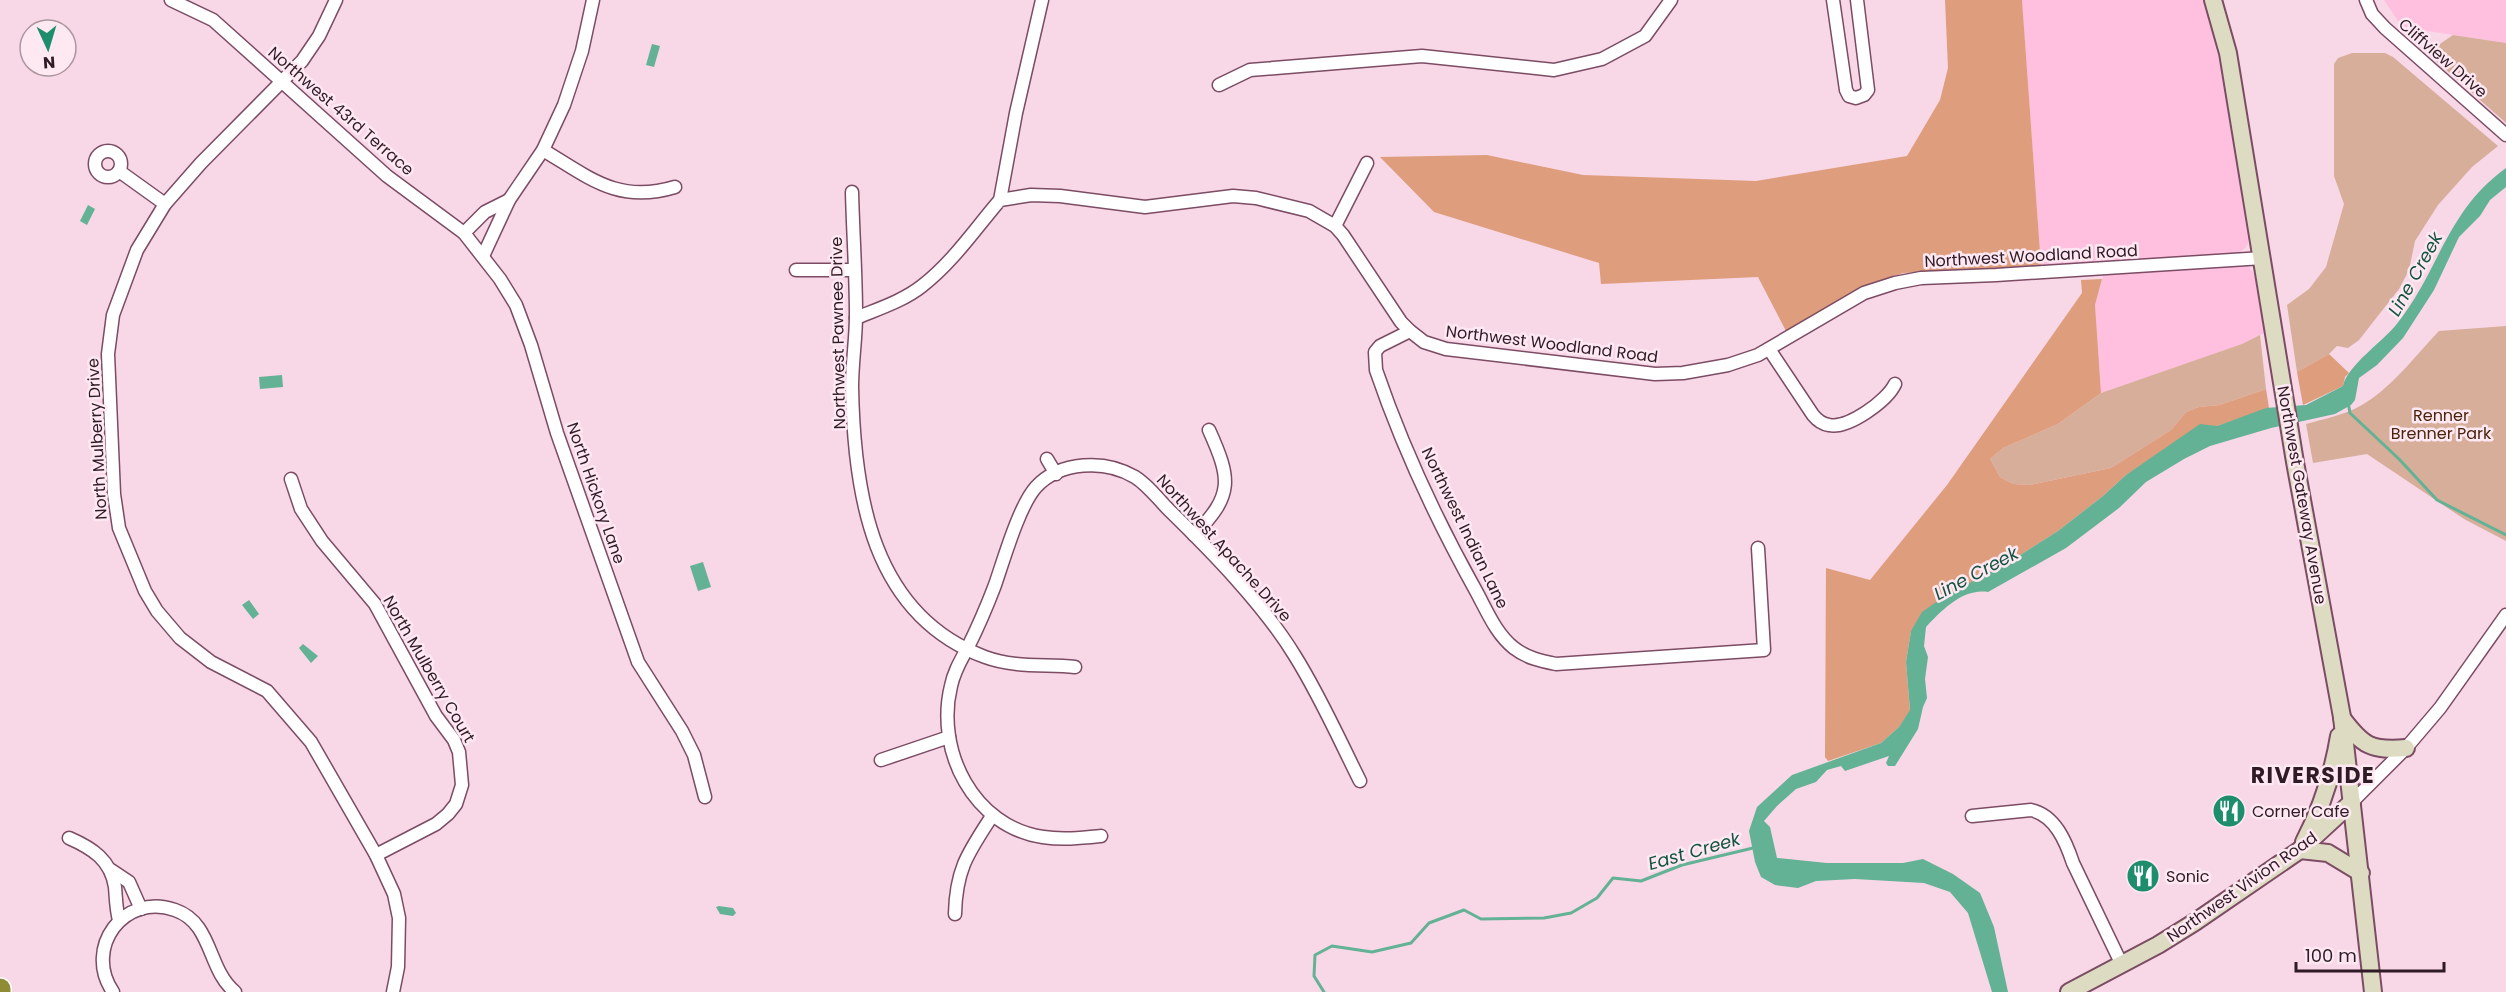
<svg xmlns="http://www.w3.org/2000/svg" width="2506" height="992" viewBox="0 0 2506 992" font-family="Poppins,sans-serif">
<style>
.built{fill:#fec0de}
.green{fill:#d6ae9a}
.forest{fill:#de9d7c}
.water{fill:#63b295}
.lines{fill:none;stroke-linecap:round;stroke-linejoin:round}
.stream{stroke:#63b295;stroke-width:3}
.street-casing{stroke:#7b4c64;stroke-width:15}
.secondary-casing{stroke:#7b4c64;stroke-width:20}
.highway-casing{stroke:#fff;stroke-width:24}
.street{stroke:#fff;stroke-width:12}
.secondary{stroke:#dddcc2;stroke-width:16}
.highway{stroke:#8e8c34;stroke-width:21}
.labels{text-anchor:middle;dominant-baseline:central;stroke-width:5;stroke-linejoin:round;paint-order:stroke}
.street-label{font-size:16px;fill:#2f1b25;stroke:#fee8f2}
.park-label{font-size:16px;fill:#4c2209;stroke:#fee8f2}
.poi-label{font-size:16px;fill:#2f1b25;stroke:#fee8f2;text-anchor:start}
.water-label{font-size:18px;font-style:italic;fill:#135440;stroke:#fee8f2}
.district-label{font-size:22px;font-weight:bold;letter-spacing:1.5px;fill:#2f1b25;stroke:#fee8f2}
</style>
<rect width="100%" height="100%" fill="#f8d7e7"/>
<!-- built -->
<g class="built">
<polygon points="2022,0 2204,0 2220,65 2248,239 2248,244 2245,248 2240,252 2226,255 2041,266"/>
<polygon points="2384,0 2506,0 2506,43 2402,27"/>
<polygon points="2243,265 2249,267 2254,274 2264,333 2243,344 2101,393 2095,305 2104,273"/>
</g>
<!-- green -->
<g class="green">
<polygon points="2453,35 2506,43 2506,123 2427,53"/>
<polygon points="2352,53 2385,53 2393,57 2498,146 2472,167 2438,205 2415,241 2409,270 2399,289 2359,340 2348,348 2337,346 2329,354 2297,372 2287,305 2309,289 2326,267 2344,204 2334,176 2334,64 2338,58"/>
<path d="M2506 326V541L2464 519 2367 454 2313 463 2306 424C2324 419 2344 415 2360 406 2391 389 2415 356 2439 331Z"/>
<polygon points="2260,335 2266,389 2220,405 2199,407 2186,412 2171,430 2111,468 2030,485 2013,484 2000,477 1990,459 2003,448 2058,424 2101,393 2242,344"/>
</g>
<!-- forest -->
<g class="forest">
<polygon points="1945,0 2022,0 2041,266 1903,273 1852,292 1786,331 1758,277 1601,284 1599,263 1434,212 1380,157 1487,155 1583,175 1756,181 1907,156 1940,100 1948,68"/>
<polygon points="2102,279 2095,305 2101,393 2058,424 2003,448 1990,459 2000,477 2013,484 2030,485 2111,468 2171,430 2186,412 2199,407 2220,405 2266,389 2269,408 2217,426 2163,451 2126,475 2103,496 2058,531 2006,564 1911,631 1906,662 1910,711 1899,727 1881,743 1828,761 1825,757 1826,568 1870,580 1947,485 2082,293 2081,280"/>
<polygon points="2329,354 2349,373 2345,377 2343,386 2303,405 2297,372"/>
</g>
<!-- water -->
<g class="water">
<polygon points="652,44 660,46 654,67 646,65"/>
<path d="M2506 168V187L2490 200 2480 216 2459 237 2434 290 2403 338 2377 365 2359 378 2355 400 2351 405 2335 414 2271 428 2210 446 2184 459 2146 482 2119 508 2066 548 1988 592C1963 588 1942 610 1926 627L1924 646 1928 657 1925 679 1927 698 1923 707 1918 729 1895 766H1888L1886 763 1889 756 1845 771 1841 766 1827 770 1816 782 1796 789 1777 806 1764 821 1770 827 1777 858 1827 863H1903L1923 859 1953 874 1980 893 1994 927 2008 992H1992L1968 913 1950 892 1924 883 1855 879 1816 881 1798 888 1775 885 1761 877 1755 862 1749 831 1757 807 1792 775 1881 743 1899 727 1910 710 1906 662 1911 631 1922 612 1945 596 2006 564 2058 531 2103 496 2126 475 2200 424 2217 426 2266 408 2306 405 2343 386C2347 366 2382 342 2396 325 2439 272 2446 211 2506 168Z"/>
<polygon points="88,205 95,209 87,225 80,221"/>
<polygon points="282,375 283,387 260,389 259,377"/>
<polygon points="703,562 711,587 698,591 690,566"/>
<polygon points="249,600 259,614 253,619 242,605"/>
<polygon points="303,644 318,656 311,663 299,648"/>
<polygon points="719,906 733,908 736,913 733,916 720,914 716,907"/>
</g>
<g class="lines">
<!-- stream -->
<g class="stream">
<polyline points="2348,402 2350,413 2399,459 2437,500 2506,535"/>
<polyline points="1324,992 1314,976 1315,955 1332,946 1372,952 1411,943 1429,923 1464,910 1481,919 1544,918 1571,913 1597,898 1613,878 1641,881 1682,865 1753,848"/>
</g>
<!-- street casing -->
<g class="street-casing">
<g id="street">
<polyline points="171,0 213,20 387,176 464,233 500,279 516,305 531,345 557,433 638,662 682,731 694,755 705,797"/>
<polyline points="336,0 319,36 302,61 201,163 165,204 137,250 113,315 108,354 114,494 119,528 145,591 157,611 180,638 211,662 267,691 311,742 376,855 394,894 399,918 398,967 393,992"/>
<polyline points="1833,0 1846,90 1849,96 1856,98 1864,95 1868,90 1857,0"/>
<polyline points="2366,0 2372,14 2385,28 2506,135"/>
<polyline points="1219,85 1250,70 1422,56 1554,70 1602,59 1645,36 1671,0"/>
<path d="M543 150C590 178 618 204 675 187"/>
<circle cx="108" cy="164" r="13"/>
<polyline points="119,171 165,204"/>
<path d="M852 192C853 233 856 274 856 315 856 339 852 363 852 387 854 495 872 615 985 657 1015 668 1045 664 1075 667"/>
<polyline points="1000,200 1016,113 1042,0"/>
<polyline points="1335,226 1367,163"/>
<polyline points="464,233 485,212 509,200"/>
<polyline points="483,256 509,200 543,150 564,105 582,51 593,0"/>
<polyline points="796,270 854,270"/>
<path d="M856 318C878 309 903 301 922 286 953 262 975 229 1000 200L1031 195 1060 196 1145 207 1233 196 1256 198 1309 211 1335 226 1343 235 1401 322 1410 331 1424 342 1446 349 1655 374 1683 373 1728 365 1758 355 1864 293 1895 283 1921 278 1996 275 2263 258"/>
<path d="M1410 331 1380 346 1375 352 1376 370C1402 446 1437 521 1476 591 1487 611 1496 634 1514 648 1527 658 1541 661 1556 664L1764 650 1758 548"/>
<path d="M1769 349 1813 415C1817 420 1822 424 1829 425 1848 429 1887 401 1895 384"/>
<polyline points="1047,459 1056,474"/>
<polyline points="291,479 301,509 322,541 375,604 436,716 454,740 459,752 462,785 456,804 448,814 436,824 376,855"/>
<path d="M1194 535C1234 495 1231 479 1209 430"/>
<polyline points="881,760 949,737"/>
<polyline points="2352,802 2406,748 2440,708 2506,615"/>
<path d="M1972 816 2031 810C2055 815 2066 842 2073 863L2122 965"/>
<path d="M1101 836C1081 838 1062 840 1043 837 974 827 935 751 951 686 954 671 961 660 968 647 978 627 987 606 995 585 1004 559 1019 506 1036 487 1060 461 1105 459 1135 477 1148 485 1158 499 1169 510 1212 552 1264 605 1295 656 1320 696 1339 739 1360 781"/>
<path d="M69 838C92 848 111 860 115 887 116 898 116 909 119 920"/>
<polyline points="111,870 129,882 141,909"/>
<path d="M955 914C956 869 968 853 992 816"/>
<path d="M113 992C83 948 124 892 175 910 213 923 207 969 235 992"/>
</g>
</g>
<!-- secondary casing -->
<g class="secondary-casing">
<g id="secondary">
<polyline points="2213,0 2228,53 2295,462 2342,717 2373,992"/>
<path d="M2342 718C2363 746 2371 751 2406 748"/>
<path d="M2304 842C2321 809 2333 773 2339 736"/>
<polyline points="2300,850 2328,853 2361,873"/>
<polyline points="2069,992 2158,945 2195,922 2300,850 2352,802"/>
</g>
</g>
<!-- highway casing -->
<g class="highway-casing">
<polyline id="highway" points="0,989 0,992"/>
</g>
<!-- street -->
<use href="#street" class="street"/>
<!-- secondary -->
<use href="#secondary" class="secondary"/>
<!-- highway -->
<use href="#highway" class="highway"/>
</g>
<!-- icons -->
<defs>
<g id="restaurant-disc" transform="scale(1.725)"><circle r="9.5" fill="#1e8d6c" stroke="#fee8f2"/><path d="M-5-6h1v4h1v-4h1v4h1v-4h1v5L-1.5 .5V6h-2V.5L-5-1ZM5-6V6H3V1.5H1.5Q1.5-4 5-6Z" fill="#fff"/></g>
</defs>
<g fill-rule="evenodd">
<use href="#restaurant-disc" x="2229" y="811"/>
<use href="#restaurant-disc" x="2143" y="876"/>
</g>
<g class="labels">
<!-- street labels -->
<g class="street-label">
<text transform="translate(2443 58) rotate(41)">Cliffview Drive</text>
<text transform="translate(341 111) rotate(41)">Northwest 43rd Terrace</text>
<text transform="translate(2031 256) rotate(-3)">Northwest Woodland Road</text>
<text transform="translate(838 333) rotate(-91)">Northwest Pawnee Drive</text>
<text transform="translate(1552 344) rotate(7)">Northwest Woodland Road</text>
<text transform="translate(97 439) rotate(-93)">North Mulberry Drive</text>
<text transform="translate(596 493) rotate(71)">North Hickory Lane</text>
<text transform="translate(2302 495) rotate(80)">Northwest Gateway Avenue</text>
<text transform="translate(1465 528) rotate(64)">Northwest Indian Lane</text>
<text transform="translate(1224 548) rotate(48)">Northwest Apache Drive</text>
<text transform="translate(429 669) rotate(60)">North Mulberry Court</text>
<text transform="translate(2242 887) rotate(-35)">Northwest Vivion Road</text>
</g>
<!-- park labels -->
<g class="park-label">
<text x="2441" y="415">Renner<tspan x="2441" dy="18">Brenner Park</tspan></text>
</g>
<!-- poi labels -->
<g class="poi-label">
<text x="2252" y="811">Corner Cafe</text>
<text x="2166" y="876">Sonic</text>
</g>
<!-- water labels -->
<g class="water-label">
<text transform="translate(2415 274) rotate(-61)">Line Creek</text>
<text transform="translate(1976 573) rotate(-28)">Line Creek</text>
<text transform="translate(1694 851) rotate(-16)">East Creek</text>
</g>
<!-- district labels -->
<g class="district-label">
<text x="2313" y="775">RIVERSIDE</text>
</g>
</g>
<!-- north arrow -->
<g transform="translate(48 48) rotate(176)"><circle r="28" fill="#fee8f2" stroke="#ab96a0" stroke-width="1.5"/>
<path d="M0-4.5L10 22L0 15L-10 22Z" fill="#1e8d6c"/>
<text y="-9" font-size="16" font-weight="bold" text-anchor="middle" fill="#2f1b25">N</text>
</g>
<!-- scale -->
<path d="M2296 962v9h148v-9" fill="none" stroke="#2f1b25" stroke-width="3"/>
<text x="2305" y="962" font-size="18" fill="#2f1b25" stroke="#fee8f2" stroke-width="4.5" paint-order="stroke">100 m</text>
</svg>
